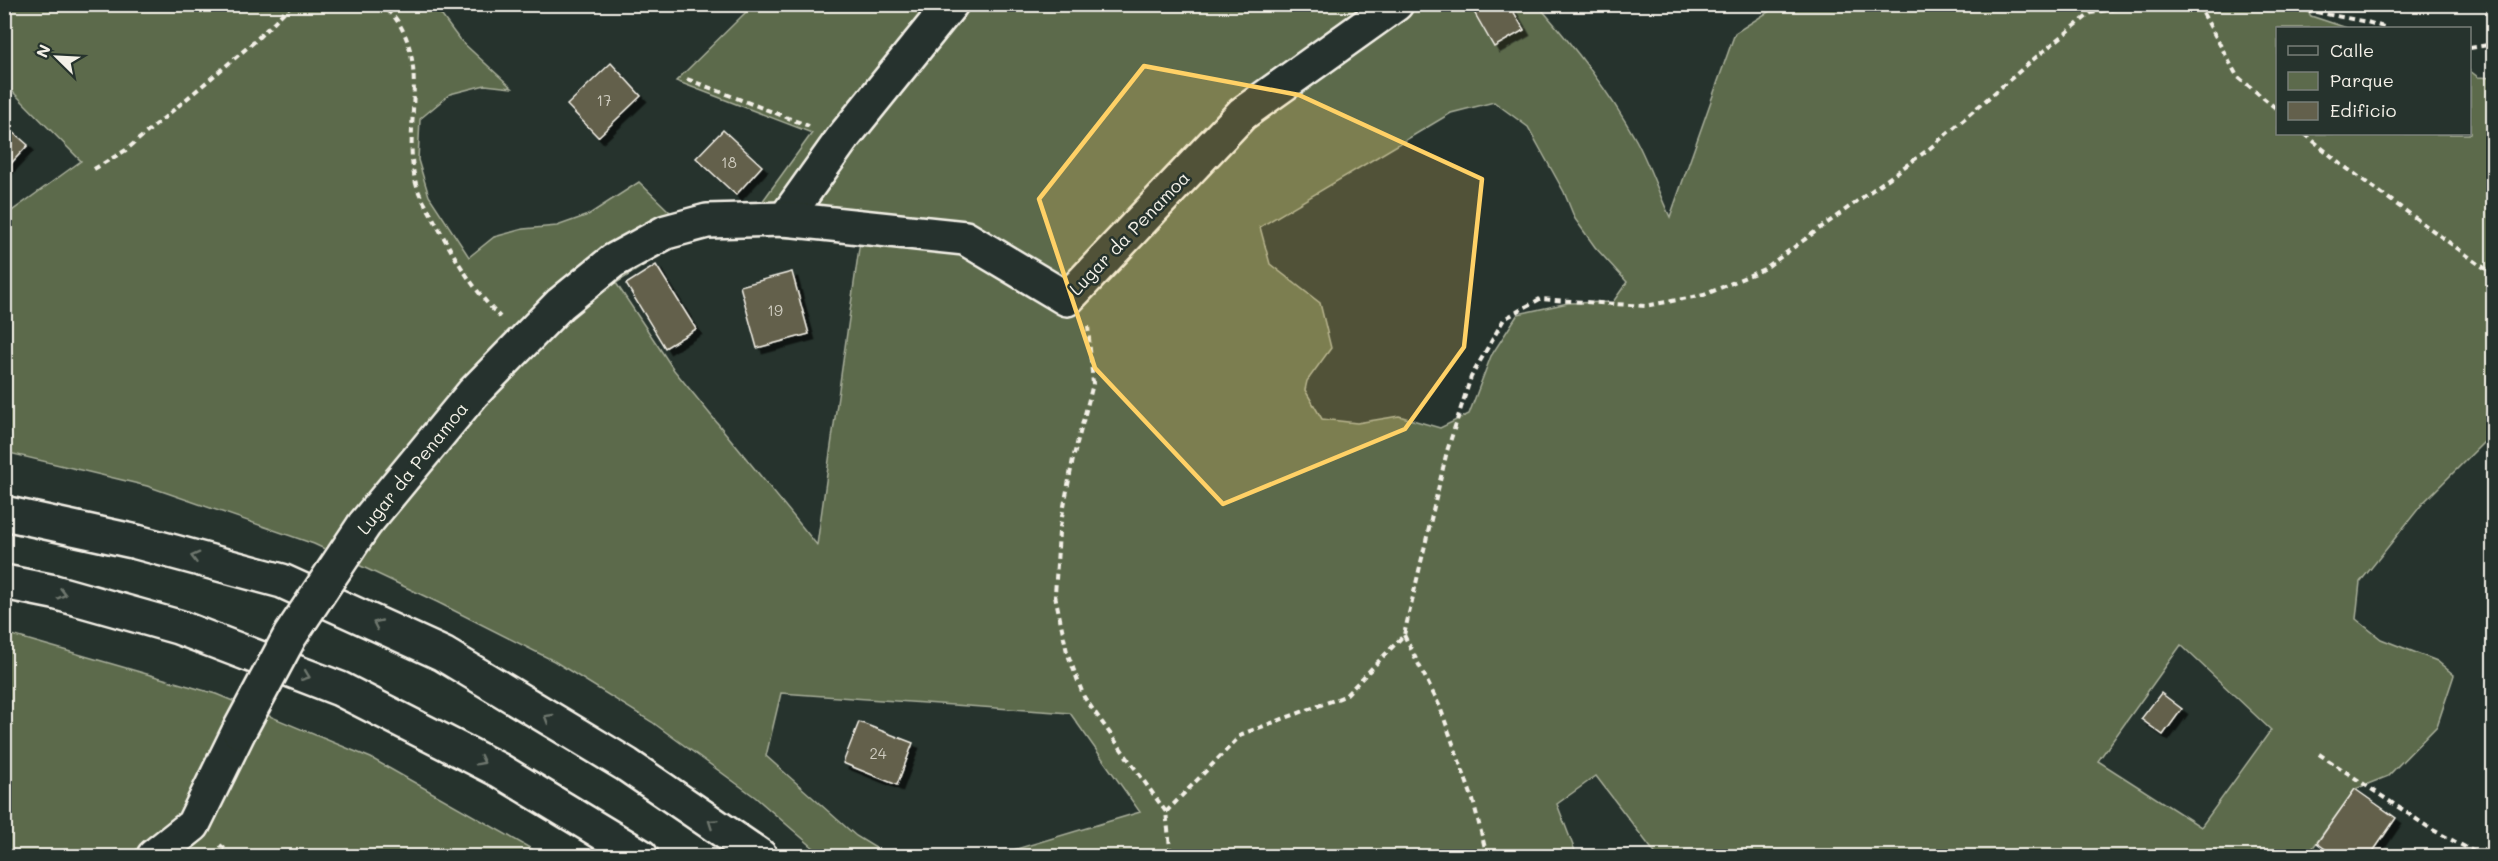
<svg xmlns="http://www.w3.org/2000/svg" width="2498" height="861" viewBox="0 0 2498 861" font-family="Mali,sans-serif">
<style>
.green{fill:#5c6a4c;stroke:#a8ae9a;stroke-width:1.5;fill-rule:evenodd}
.building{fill:#63604c;stroke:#f4f1e8;stroke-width:1.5;filter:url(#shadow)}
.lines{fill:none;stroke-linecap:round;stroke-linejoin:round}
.minor-casing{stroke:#f4f1e8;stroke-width:38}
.highway-casing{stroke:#f4f1e8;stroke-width:38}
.path{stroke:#f4f1e8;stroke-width:4;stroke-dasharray:6 4.5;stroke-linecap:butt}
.minor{stroke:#26332d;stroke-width:33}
.highway{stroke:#26332d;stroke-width:33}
.minor-bridge-casing{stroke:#f4f1e8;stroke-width:38;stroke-linecap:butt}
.minor-bridge{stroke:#26332d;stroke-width:33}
.oneway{stroke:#6e766e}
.marked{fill:#ffd166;fill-opacity:0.2;stroke:#ffd166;stroke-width:4.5;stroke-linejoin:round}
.labels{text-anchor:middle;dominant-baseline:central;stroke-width:5;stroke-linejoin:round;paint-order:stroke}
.number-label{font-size:15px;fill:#d0cdc1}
.street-label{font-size:18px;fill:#f4f1e8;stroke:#26332d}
</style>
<defs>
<filter id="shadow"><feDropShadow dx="5.5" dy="5.5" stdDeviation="0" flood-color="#0009"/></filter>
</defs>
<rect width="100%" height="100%" fill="#26332d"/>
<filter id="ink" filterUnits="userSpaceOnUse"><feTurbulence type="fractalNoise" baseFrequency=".0167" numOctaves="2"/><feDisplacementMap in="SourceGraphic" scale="12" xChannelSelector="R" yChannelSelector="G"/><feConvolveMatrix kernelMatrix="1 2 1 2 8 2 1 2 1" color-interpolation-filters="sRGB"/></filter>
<g filter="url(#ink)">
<!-- green -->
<g class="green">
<path d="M4 5H434L459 39 512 88 485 85 450 94 420 119 418 160 429 196 469 257 494 237 523 229 557 226 588 215 639 182 671 213 762 202 812 133 676 81 745 13 757 5H1538C1574 47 1609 91 1636 140 1649 164 1658 192 1670 217L1735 33 1779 5H2303L2311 16 2347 28H2278V134H2470V71L2478 77 2493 78V433L2423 503 2360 582 2356 619 2381 639 2437 661 2454 675 2437 726 2388 776 2355 789 2307 856H1657L1596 776 1557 804 1577 856H993L1140 812 1070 713 781 693 766 756 856 836 889 856H823L755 797 652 722 554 661 437 602 314 544 147 486 5 452V216L81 161 13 92 5 87ZM1494 102 1528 127 1564 192 1575 219 1595 247 1627 282 1613 302 1568 303 1518 314 1491 356 1469 414 1440 428 1399 416 1357 423 1322 419 1305 390 1307 381 1331 348 1320 303 1270 264 1260 227 1451 113ZM693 234 860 241 817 545 674 370 616 283ZM2181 645 2271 730 2201 827 2098 761Z"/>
<polygon points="5,633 216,694 371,758 544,856 5,856"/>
</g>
<!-- building -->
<g class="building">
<polygon points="1509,4 1524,30 1494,47 1470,5"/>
<polygon points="611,63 641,96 598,137 567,105"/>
<polygon points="4,124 28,145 4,171"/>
<polygon points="723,130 762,166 736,195 696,158"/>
<polygon points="656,265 696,329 665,348 626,284"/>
<polygon points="792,272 809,334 757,348 740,286"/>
<polygon points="2161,693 2182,709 2163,735 2141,719"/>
<polygon points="859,722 913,743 897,785 843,763"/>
<polygon points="2355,789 2396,818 2370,856 2335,856 2317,843"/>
</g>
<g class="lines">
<!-- minor casing -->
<g class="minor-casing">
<g id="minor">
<polyline points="785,219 842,139 951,4"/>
<polyline points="364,525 473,393 560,304 613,261 666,232 707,221 785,219 965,238 1067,299 1242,114 1396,4"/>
<polyline points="154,856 193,825 239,731"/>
</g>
</g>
<!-- highway casing -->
<g class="highway-casing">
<g id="highway">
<polyline points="4,513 137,542 282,581 443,654 627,765 760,856"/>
<polyline points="4,582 54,592 178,627 340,689 499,770 641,856"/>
</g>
</g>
<!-- path -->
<g class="path">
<path d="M378 4C384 9 392 13 396 19 432 70 399 135 418 190 421 198 427 207 431 214 450 250 472 289 500 317"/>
<polyline points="2198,4 2237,76 2278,110"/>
<polyline points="2275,4 2367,22 2387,28"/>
<polyline points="2470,48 2494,44"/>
<polyline points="687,79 809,126"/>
<polyline points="2305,134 2341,164 2494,275"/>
<polyline points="94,169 126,150 254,42 292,4"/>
<polyline points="1088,326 1093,384 1073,459 1059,532 1055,595 1067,652 1084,697 1166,812 1171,856"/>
<polyline points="1404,635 1440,707 1473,800 1487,856"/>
<polyline points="2319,754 2431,829 2482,856"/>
<polyline points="1166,812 1242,734 1345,696 1404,635 1447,451 1471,377 1504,319 1540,299 1645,306 1704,295 1764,269 1929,149 2035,58 2091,13 2140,4"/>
<polyline points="220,845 234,856"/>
<polyline points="4,849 19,856"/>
</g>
<!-- minor -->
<use href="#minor" class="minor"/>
<!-- highway -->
<use href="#highway" class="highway"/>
<!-- minor-bridge casing -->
<g class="minor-bridge-casing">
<polyline id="minor-bridge" points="239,731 290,636 364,525"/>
</g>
<!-- minor-bridge -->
<use href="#minor-bridge" class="minor-bridge"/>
</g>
<!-- one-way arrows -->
<defs><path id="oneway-chevron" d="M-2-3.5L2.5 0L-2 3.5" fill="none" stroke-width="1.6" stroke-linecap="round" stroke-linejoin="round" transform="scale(1.5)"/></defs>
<g class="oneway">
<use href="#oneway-chevron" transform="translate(195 557) rotate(-165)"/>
<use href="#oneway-chevron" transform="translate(62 594) rotate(15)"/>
<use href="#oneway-chevron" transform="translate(377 624) rotate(-155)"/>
<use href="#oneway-chevron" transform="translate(306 676) rotate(21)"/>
<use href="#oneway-chevron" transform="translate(548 718) rotate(-149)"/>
<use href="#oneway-chevron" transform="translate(481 761) rotate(27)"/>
<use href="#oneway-chevron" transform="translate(712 823) rotate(-146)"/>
</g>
</g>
<!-- marked area -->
<path class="marked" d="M1144 66 1299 95 1482 179 1464 347 1405 429 1223 504 1095 368 1039 199Z"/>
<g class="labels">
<!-- number labels -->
<g class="number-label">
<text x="604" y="100">17</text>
<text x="729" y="162">18</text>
<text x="775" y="310">19</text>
<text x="878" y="753">24</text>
</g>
<!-- street labels -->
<g class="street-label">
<text transform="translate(1129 233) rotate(-46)">Lugar da Penamoa</text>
<text transform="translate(412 468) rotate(-51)">Lugar da Penamoa</text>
</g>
</g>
<!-- margin -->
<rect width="2498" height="861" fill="none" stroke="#26332d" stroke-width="24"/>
<rect x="12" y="12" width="2474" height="837" fill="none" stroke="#f4f1e8" stroke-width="2" filter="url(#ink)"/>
<!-- legend -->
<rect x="2276" y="27" width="195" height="108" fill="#26332d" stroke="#787f78" stroke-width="1.5"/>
<rect x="2288" y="46" width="30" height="9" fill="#26332d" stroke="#787f78" stroke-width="1.5"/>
<text x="2330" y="57" font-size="18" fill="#f4f1e8">Calle</text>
<rect x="2288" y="72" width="30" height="18" fill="#5c6a4c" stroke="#787f78" stroke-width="1.5"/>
<text x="2330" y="87" font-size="18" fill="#f4f1e8">Parque</text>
<rect x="2288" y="102" width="30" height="18" fill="#63604c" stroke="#787f78" stroke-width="1.5"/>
<text x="2330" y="117" font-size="18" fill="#f4f1e8">Edificio</text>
<!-- north arrow -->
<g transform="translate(57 57) rotate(294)" stroke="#26332d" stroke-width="4.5" paint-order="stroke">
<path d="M0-4.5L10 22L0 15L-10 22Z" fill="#f4f1e8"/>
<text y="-9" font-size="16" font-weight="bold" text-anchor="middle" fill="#f4f1e8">N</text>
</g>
</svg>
